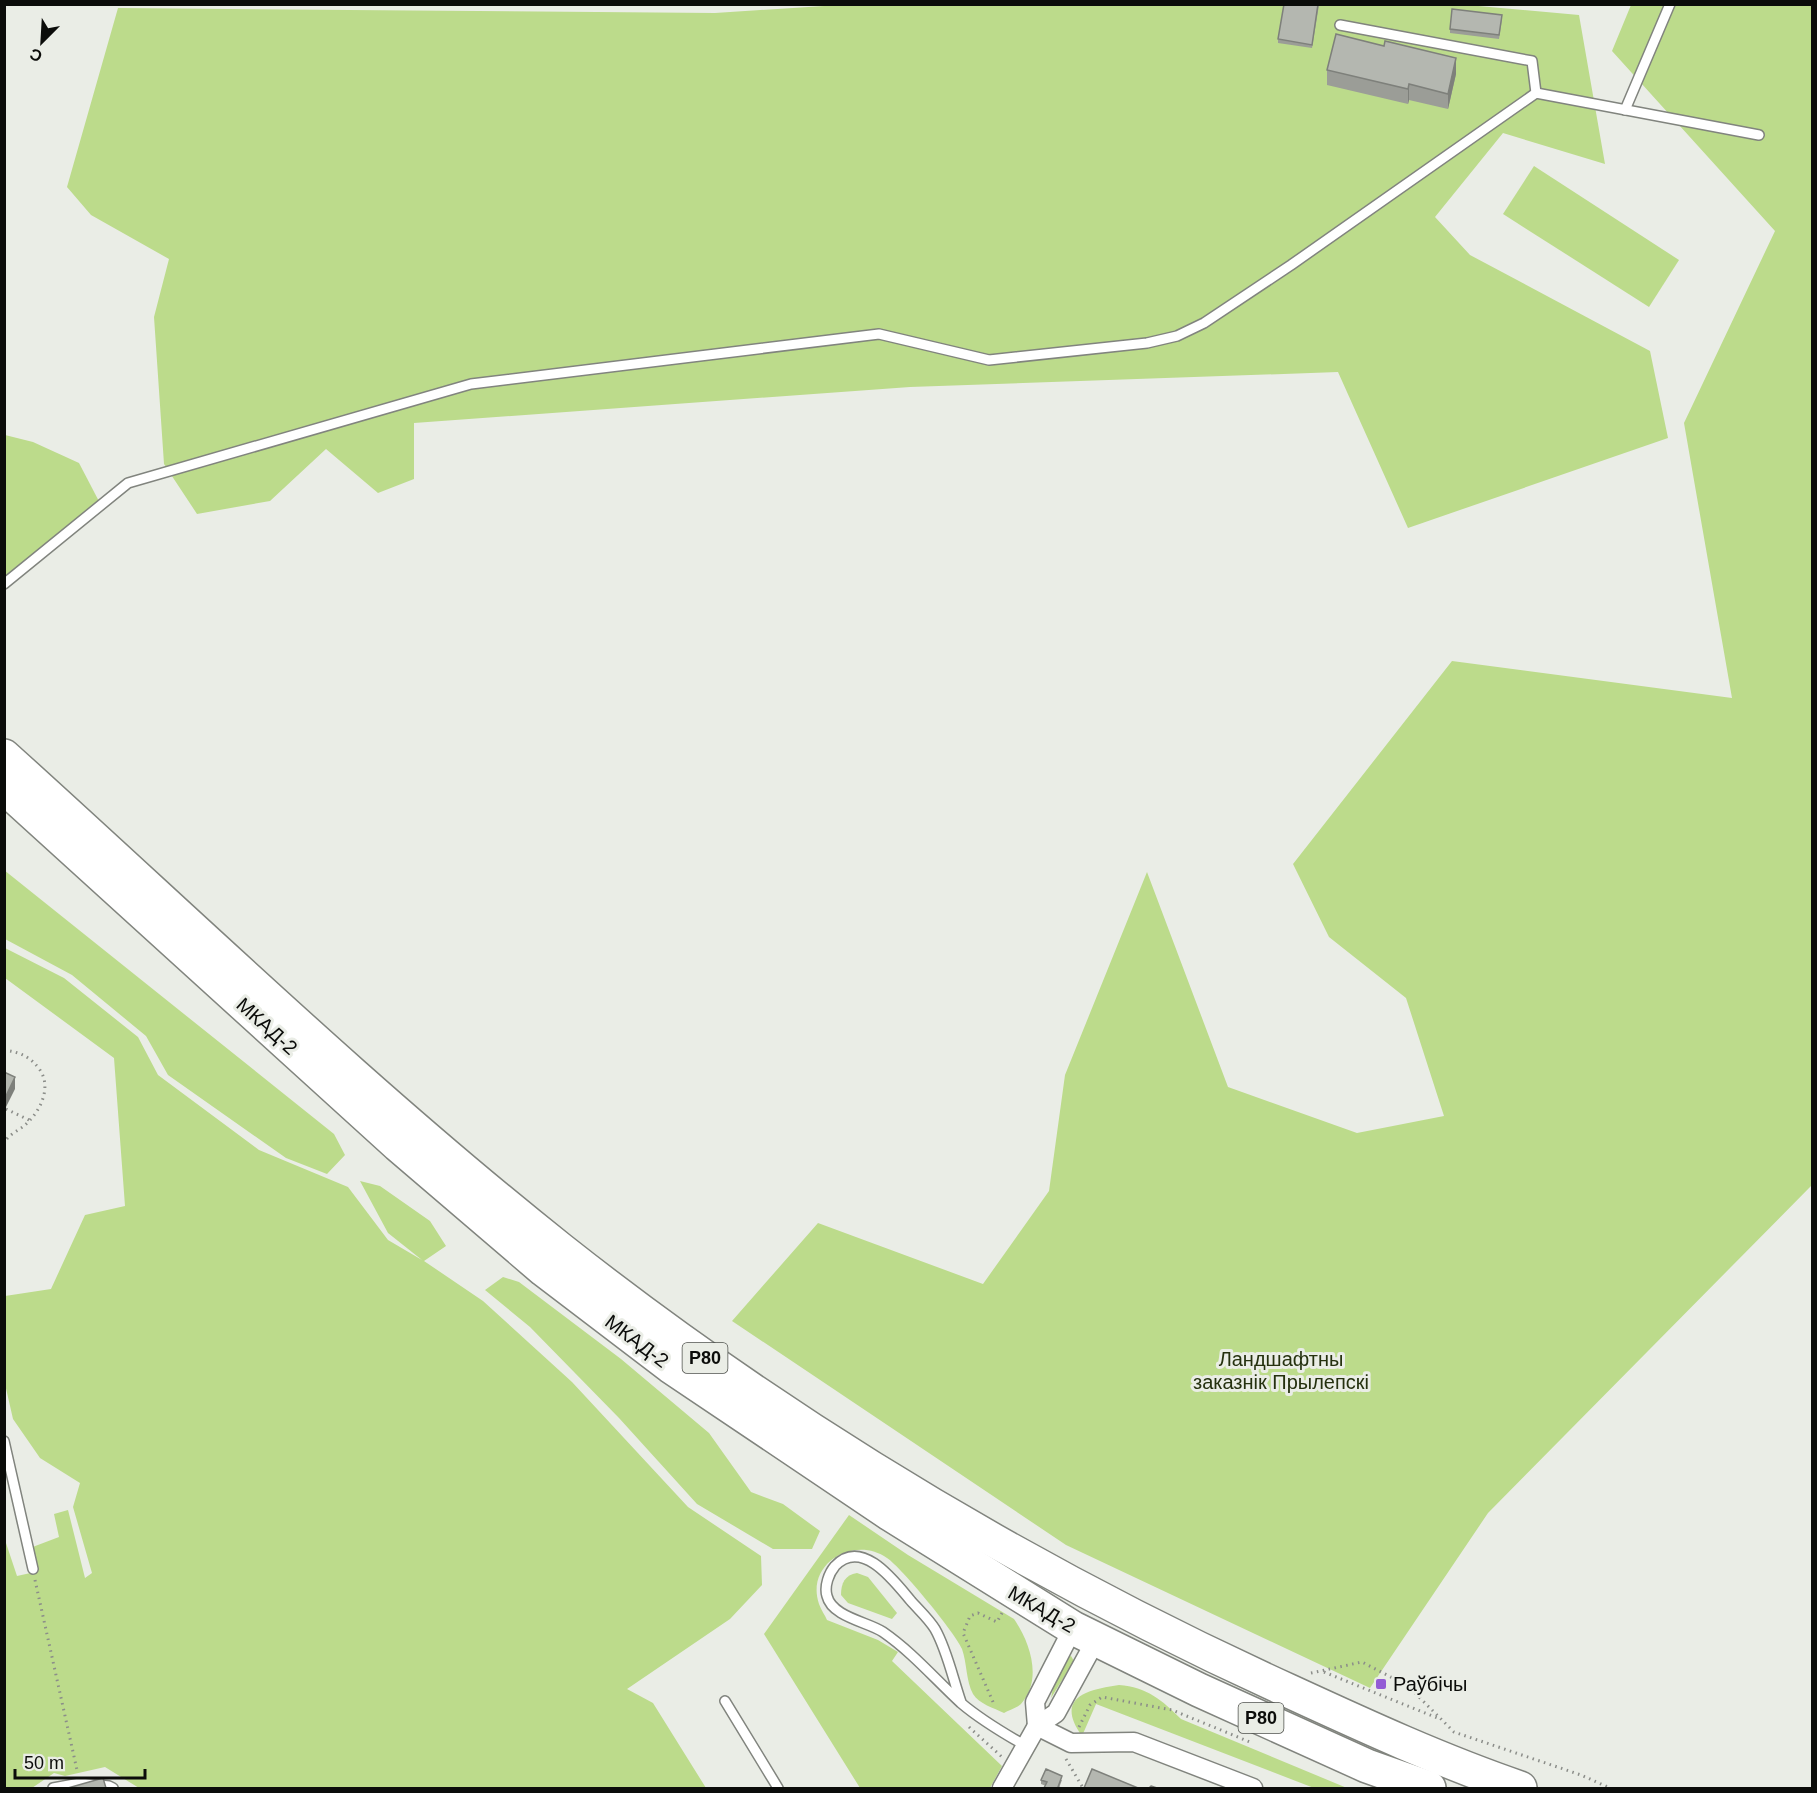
<svg xmlns="http://www.w3.org/2000/svg" width="1817" height="1793" viewBox="0 0 1817 1793" font-family="Arial,sans-serif">
<style>
.green{fill:#bcdb8b}
.lines{fill:none;stroke-linecap:round;stroke-linejoin:round}
.lane-casing{stroke:#81847e;stroke-width:12}
.street-casing{stroke:#81847e;stroke-width:21}
.highway-casing{stroke:#81847e;stroke-width:36}
.path{stroke:#8b8d89;stroke-width:3;stroke-dasharray:1.5 4.5;stroke-linecap:butt}
.lane{stroke:#fff;stroke-width:9}
.street{stroke:#fff;stroke-width:18}
.highway{stroke:#fff;stroke-width:33}
.wall{fill:#9b9d97}
.shaded-wall{fill:#7e807b}
.building{fill:#b4b7b0;stroke:#7e807b;stroke-width:1.5}
.poi-dot{fill:#935cd5;stroke:#eaede6;stroke-width:2}
.labels{text-anchor:middle;dominant-baseline:central;stroke-width:6;stroke-linejoin:round;paint-order:stroke}
.shield{fill:#eaede6;stroke:#4e504c;stroke-width:1.5}
.shield-label{font-size:18px;font-weight:bold;fill:#0b0c0a}
.street-label{font-size:20px;fill:#0b0c0a;stroke:#eaede6}
.park-label{font-size:20px;fill:#25310f;stroke:#eaede6}
.poi-label{font-size:20px;fill:#0b0c0a;stroke:#eaede6;text-anchor:start}
</style>
<rect width="100%" height="100%" fill="#eaede6"/>
<!-- green -->
<g class="green">
<polygon points="855,4 1456,4 1579,15 1605,164 1503,133 1435,217 1470,255 1650,351 1668,438 1408,528 1338,372 910,387 414,423 414,479 378,493 326,449 270,501 197,514 164,464 154,317 169,259 91,215 67,187 118,8 715,13"/>
<polygon points="1631,5 1812,5 1812,1185 1488,1513 1370,1688 1066,1545 732,1321 818,1223 983,1284 1049,1191 1065,1075 1147,872 1228,1087 1357,1133 1444,1116 1406,998 1329,937 1293,864 1452,661 1732,698 1684,423 1775,231 1612,51"/>
<polygon points="1534,166 1679,260 1649,307 1503,214"/>
<polygon points="5,435 33,442 79,463 103,509 5,577"/>
<polygon points="4,870 334,1134 345,1155 327,1174 286,1158 168,1075 146,1036 72,975 5,939"/>
<polygon points="5,948 64,978 138,1037 158,1075 259,1150 348,1187 388,1240 422,1260 388,1233 360,1181 380,1186 430,1221 446,1246 424,1261 483,1301 572,1382 688,1507 761,1556 762,1585 730,1619 627,1689 653,1703 706,1788 139,1788 105,1767 65,1776 54,1773 32,1788 5,1788 4,1537 17,1576 35,1572 30,1548 59,1537 54,1514 68,1510 85,1578 92,1573 73,1507 80,1483 40,1458 13,1419 5,1384 5,1296 51,1289 85,1215 125,1206 114,1058 5,978"/>
<polygon points="503,1277 519,1282 621,1359 709,1433 751,1492 783,1504 820,1531 812,1549 773,1549 697,1504 619,1418 530,1327 485,1290"/>
<path d="M849 1515 908 1555 1014 1619C1030 1642 1043 1680 1021 1704 1017 1708 1009 1710 1004 1713 994 1708 979 1704 973 1694 966 1681 967 1663 962 1649 957 1635 901 1567 887 1558 855 1535 805 1563 819 1604 821 1610 825 1615 827 1620L878 1640 898 1652 892 1661 1002 1766 990 1788H860L764 1634Z"/>
<path d="M857 1573 868 1577 897 1613 892 1619 848 1603 841 1595C841 1583 845 1575 857 1573Z"/>
<polygon points="1071,1656 1074,1661 1051,1698 1054,1683 1068,1657"/>
<path d="M1119 1685C1147 1687 1162 1700 1181 1719L1347 1788H1314L1096 1704 1082 1736C1055 1698 1085 1690 1119 1685Z"/>
</g>
<g class="lines">
<!-- lane casing -->
<g class="lane-casing">
<g id="lane">
<polyline points="1340,25 1532,61 1536,93"/>
<polyline points="1625,110 1670,4"/>
<polyline points="4,584 128,483 471,384 879,334 989,360 1147,343 1177,336 1204,323 1291,265 1536,93 1759,135"/>
<polyline points="4,1441 33,1569"/>
<polyline points="725,1701 778,1788"/>
<path d="M961 1702C953 1679 947 1650 935 1629 929 1619 919 1610 911 1601 895 1582 862 1537 835 1566 829 1573 824 1586 827 1596 832 1617 868 1622 883 1632 912 1652 935 1679 961 1703 981 1720 1003 1733 1026 1746"/>
<polyline points="53,1788 80,1783 109,1786 113,1788"/>
</g>
</g>
<!-- street casing -->
<g class="street-casing">
<g id="street">
<polyline points="1037,1726 1071,1743 1134,1742 1253,1788"/>
<polyline points="1037,1726 1035,1702 1073,1628"/>
<polyline points="1002,1788 1037,1726 1056,1713 1096,1640"/>
</g>
</g>
<!-- highway casing -->
<g class="highway-casing">
<g id="highway">
<path d="M4 756C188 922 366 1095 560 1249 784 1426 1030 1573 1289 1691 1365 1726 1441 1761 1520 1788"/>
<polyline points="4,787 398,1145 544,1270 670,1366 890,1514 1073,1628 1199,1690 1367,1766 1429,1788"/>
</g>
</g>
<!-- path -->
<g class="path">
<path d="M4 1050C20 1052 31 1057 40 1070 52 1088 40 1112 25 1125 18 1131 9 1134 4 1143"/>
<polyline points="6,1109 29,1120"/>
<polyline points="35,1580 77,1770"/>
<polyline points="1324,1672 1440,1719"/>
<polyline points="1311,1673 1362,1662 1408,1686 1454,1732 1581,1775 1610,1788"/>
<polyline points="993,1702 963,1633 970,1616 978,1613 997,1622 1002,1613"/>
<polyline points="969,1727 1002,1757"/>
<polyline points="1079,1727 1090,1705 1102,1697 1172,1710 1250,1742"/>
<polyline points="1066,1759 1083,1788"/>
</g>
<!-- lane -->
<use href="#lane" class="lane"/>
<!-- street -->
<use href="#street" class="street"/>
<!-- highway -->
<use href="#highway" class="highway"/>
</g>
<!-- wall -->
<g class="wall">
<polygon points="1319,5 1312,48 1278,43 1278,39"/>
<polygon points="1502,19 1499,39 1450,33 1450,29"/>
<polygon points="1327,70 1456,74 1448,109 1409,100 1408,104 1327,85"/>
<polygon points="1041,1780 1062,1780 1059,1788 1046,1786 1041,1784"/>
</g>
<!-- shaded-wall -->
<g class="shaded-wall">
<polygon points="1456,58 1456,74 1448,109 1448,94"/>
<polygon points="1409,84 1409,100 1408,104 1408,89"/>
<polygon points="15,1077 15,1089 4,1111 4,1100"/>
</g>
<!-- building -->
<g class="building">
<polygon points="1284,4 1318,4 1312,45 1278,39"/>
<polygon points="1452,9 1502,15 1499,35 1450,29"/>
<polygon points="1336,34 1384,46 1385,41 1456,58 1448,94 1409,84 1408,89 1327,70"/>
<polygon points="4,1072 15,1077 4,1100"/>
<polygon points="1046,1769 1062,1776 1058,1787 1061,1788 1044,1788 1047,1782 1041,1780"/>
<polygon points="1092,1769 1138,1788 1084,1788"/>
<polygon points="103,1778 106,1788 68,1788"/>
<polygon points="1151,1786 1157,1788 1149,1788"/>
</g>
<!-- markers -->
<rect class="poi-dot" x="1375" y="1678" width="12" height="12" rx="3"/>
<g class="labels">
<!-- shield labels -->
<g class="shield">
<rect x="682.5" y="1343" width="45" height="30" rx="4.5"/>
<rect x="1238.5" y="1703" width="45" height="30" rx="4.5"/>
</g>
<g class="shield-label">
<text x="705" y="1358">Р80</text>
<text x="1261" y="1718">Р80</text>
</g>
<!-- street labels -->
<g class="street-label">
<text transform="translate(267 1026) rotate(42)">МКАД-2</text>
<text transform="translate(637 1341) rotate(37)">МКАД-2</text>
<text transform="translate(1042 1609) rotate(30)">МКАД-2</text>
</g>
<!-- park labels -->
<g class="park-label">
<text x="1281" y="1359">Ландшафтны<tspan x="1281" dy="23">заказнік Прылепскі</tspan></text>
</g>
<!-- poi labels -->
<g class="poi-label">
<text x="1393" y="1684">Раўбічы</text>
</g>
</g>
<!-- border -->
<rect width="1817" height="1793" fill="none" stroke="#0b0c0a" stroke-width="12"/>
<!-- north arrow -->
<g transform="translate(42 42) rotate(204)" stroke="#eaede6" stroke-width="4.5" paint-order="stroke">
<path d="M0-4.5L10 22L0 15L-10 22Z" fill="#0b0c0a"/>
<text y="-9" font-size="16" font-weight="bold" text-anchor="middle" fill="#0b0c0a">С</text>
</g>
<!-- scale -->
<path d="M15 1769v9h130v-9" fill="none" stroke="#0b0c0a" stroke-width="3"/>
<text x="24" y="1769" font-size="18" fill="#0b0c0a" stroke="#eaede6" stroke-width="4.5" paint-order="stroke">50 m</text>
</svg>
